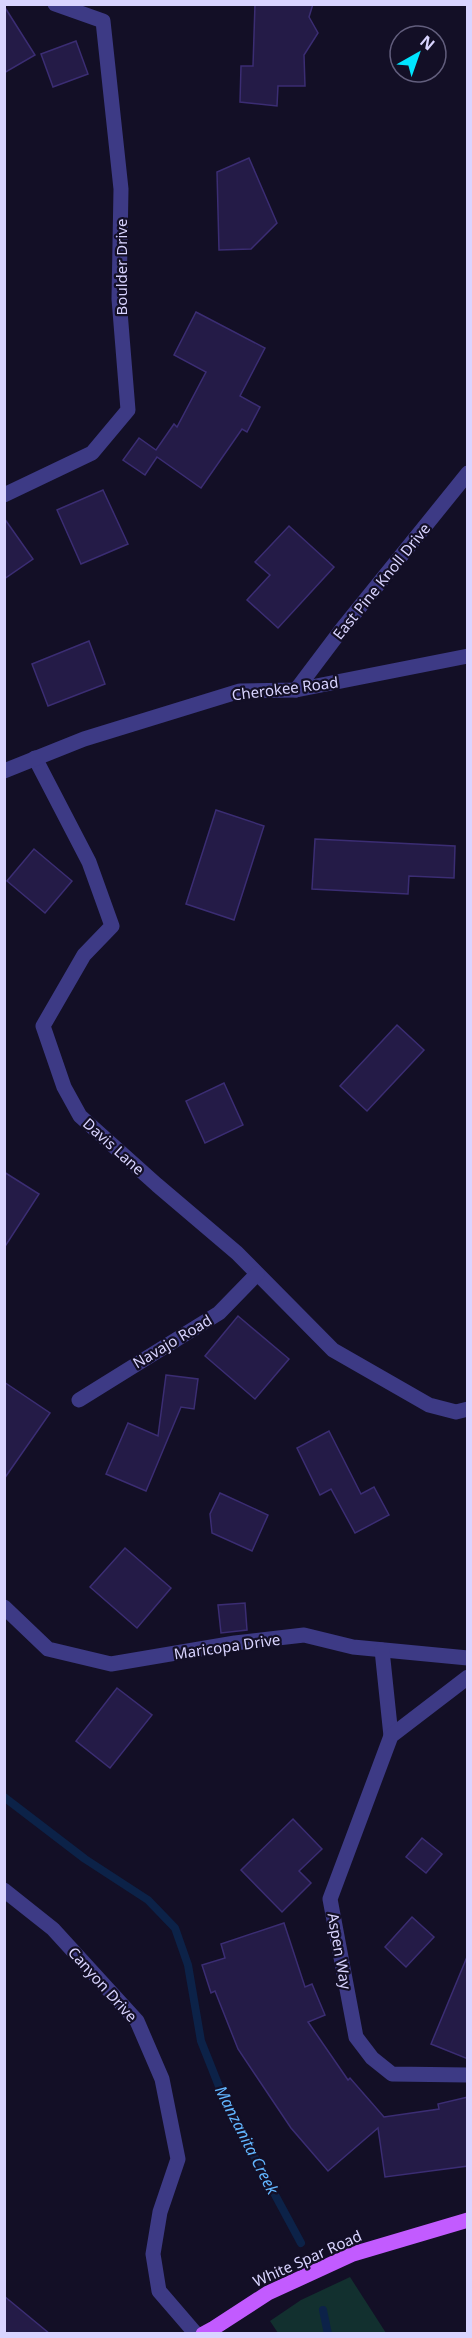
<svg xmlns="http://www.w3.org/2000/svg" width="472" height="2338" viewBox="0 0 472 2338" font-family="'Noto Sans',sans-serif">
<style>
.green{fill:#12302f}
.lines{fill:none;stroke-linecap:round;stroke-linejoin:round}
.stream{stroke:#0c2248;stroke-width:8}
.building{fill:#241b47;stroke:#3b2d73;stroke-width:1.5}
.minor{stroke:#3d3a85;stroke-width:15}
.major{stroke:#c25bff;stroke-width:15}
.labels{text-anchor:middle;dominant-baseline:central;stroke-width:4.5;stroke-linejoin:round;paint-order:stroke}
.street-label{font-size:15px;fill:#d9d4ff;stroke:#130f26}
.water-label{font-size:16px;font-style:italic;fill:#62b6ff;stroke:#130f26}
</style>
<rect width="100%" height="100%" fill="#130f26"/>
<!-- green -->
<polygon class="green" points="350,2277 386,2333 278,2333 270,2321 301,2300"/>
<g class="lines">
<!-- stream -->
<g class="stream">
<polyline points="4,1797 85,1859 148,1900 175,1928 188,1965 201,2041 226,2104 301,2243"/>
<polyline points="323,2310 328,2334"/>
</g>
</g>
<!-- building -->
<g class="building">
<polygon points="255,4 313,4 309,17 318,33 304,55 305,86 278,86 277,106 240,102 241,66 253,66"/>
<polygon points="4,6 35,55 4,73"/>
<polygon points="76,41 88,74 53,87 41,54"/>
<polygon points="249,158 277,223 251,249 219,250 217,172"/>
<polygon points="196,312 265,348 240,396 260,407 247,432 242,429 201,488 157,457 145,475 123,460 139,438 156,450 174,424 177,427 206,372 174,355"/>
<polygon points="103,490 128,544 81,564 57,510"/>
<polygon points="4,518 33,559 4,579"/>
<polygon points="289,526 334,567 278,628 247,600 270,575 255,562"/>
<polygon points="89,641 105,684 48,706 32,664"/>
<polygon points="216,810 264,826 234,920 186,904"/>
<polygon points="315,839 455,846 454,878 409,876 408,894 312,889"/>
<polygon points="34,849 72,881 45,913 7,881"/>
<polygon points="397,1025 424,1050 367,1111 340,1086"/>
<polygon points="224,1083 243,1125 205,1143 186,1101"/>
<polygon points="4,1172 39,1194 4,1248"/>
<polygon points="238,1316 289,1359 255,1399 205,1356"/>
<polygon points="166,1375 198,1379 194,1409 181,1407 146,1491 106,1474 128,1423 158,1436"/>
<polygon points="4,1382 50,1413 4,1479"/>
<polygon points="329,1431 361,1494 374,1487 389,1515 355,1533 331,1489 320,1495 297,1448"/>
<polygon points="220,1493 268,1515 252,1551 212,1533 210,1514"/>
<polygon points="125,1548 171,1588 137,1628 90,1587"/>
<polygon points="245,1603 247,1630 221,1633 218,1605"/>
<polygon points="117,1688 152,1715 110,1768 76,1741"/>
<polygon points="293,1819 322,1849 299,1871 311,1883 282,1912 241,1870"/>
<polygon points="422,1838 442,1854 426,1873 406,1857"/>
<polygon points="412,1917 434,1937 406,1967 385,1947"/>
<polygon points="284,1923 305,1987 312,1984 325,2015 308,2022 348,2080 350,2078 384,2117 439,2109 438,2104 468,2097 468,2166 385,2177 378,2128 328,2171 291,2128 238,2049 215,1991 211,1993 202,1965 225,1958 221,1944"/>
<polygon points="467,1957 468,1957 468,2059 431,2044"/>
<polygon points="4,2296 50,2334 4,2334"/>
</g>
<g class="lines">
<!-- minor -->
<g class="minor">
<polyline points="4,495 92,453 128,410 119,299 121,189 103,21 55,4"/>
<polyline points="296,690 342,629 468,473"/>
<polyline points="35,758 89,862 112,926 84,955 43,1026 64,1087 80,1116 157,1185 237,1253 333,1350 429,1405 456,1412 468,1409"/>
<polyline points="4,771 84,739 240,691 296,690 468,656"/>
<polyline points="79,1400 219,1313 257,1274"/>
<polyline points="4,1607 48,1649 111,1664 235,1643 304,1635 353,1647 468,1658"/>
<polyline points="382,1650 391,1736"/>
<polyline points="468,1677 391,1736 330,1899 356,2037 372,2058 392,2074 468,2075"/>
<polyline points="4,1890 53,1929 137,2021 162,2079 178,2159 160,2212 153,2254 159,2291 196,2334"/>
</g>
<!-- major -->
<polyline class="major" points="203,2334 214,2328 268,2293 353,2254 468,2220"/>
</g>
<g class="labels">
<!-- street labels -->
<g class="street-label">
<text transform="translate(121 267) rotate(-90)">Boulder Drive</text>
<text transform="translate(381 581) rotate(-51)">East Pine Knoll Drive</text>
<text transform="translate(285 688) rotate(-7)">Cherokee Road</text>
<text transform="translate(114 1146) rotate(42)">Davis Lane</text>
<text transform="translate(172 1341) rotate(-31)">Navajo Road</text>
<text transform="translate(227 1646) rotate(-8)">Maricopa Drive</text>
<text transform="translate(340 1951) rotate(80)">Aspen Way</text>
<text transform="translate(103 1984) rotate(48)">Canyon Drive</text>
<text transform="translate(307 2258) rotate(-24)">White Spar Road</text>
</g>
<!-- water labels -->
<g class="water-label">
<text transform="translate(247 2140) rotate(63)">Manzanita Creek</text>
</g>
</g>
<!-- border -->
<rect width="472" height="2338" fill="none" stroke="#d9d4ff" stroke-width="12"/>
<!-- north arrow -->
<g transform="translate(418 54) rotate(40)"><circle r="28" fill="#130f26" stroke="#625e7d" stroke-width="1.5"/>
<path d="M0-4.5L10 22L0 15L-10 22Z" fill="#00e5ff"/>
<text y="-9" font-size="16" font-weight="bold" text-anchor="middle" fill="#d9d4ff">N</text>
</g>
</svg>
